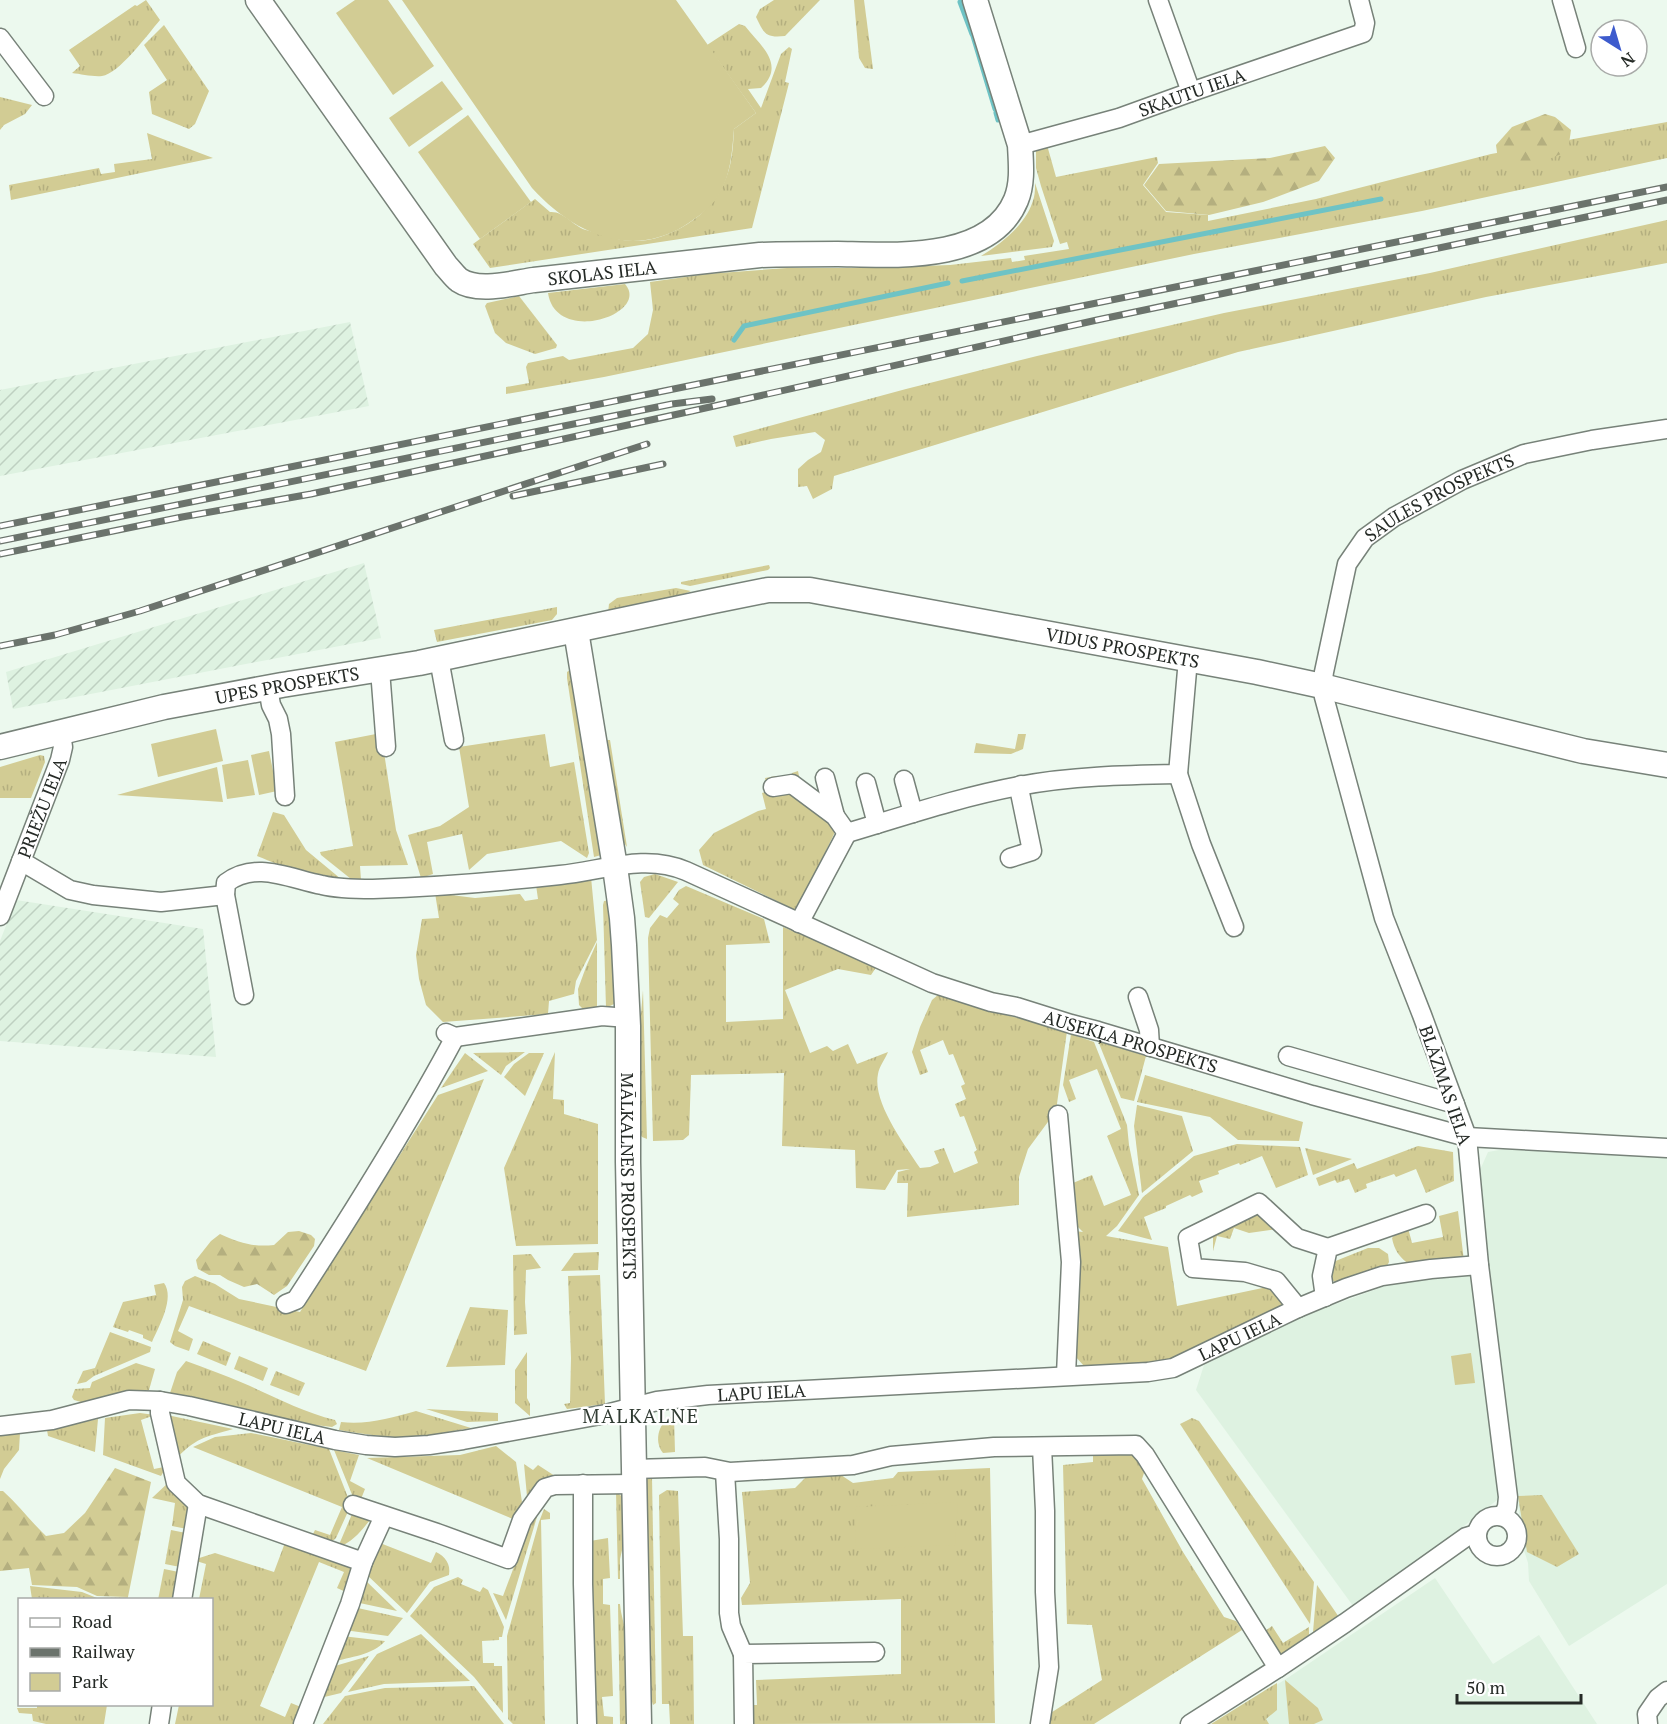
<svg xmlns="http://www.w3.org/2000/svg" width="1667" height="1724" viewBox="0 0 1667 1724" font-family="'PT Serif',serif">
<style>
.built{fill:#def2e1}
.industrial{fill:url(#industrial-furrows)}
.grass{fill:url(#grass-tufts)}
.forest{fill:url(#forest-firs)}
.park{fill:#d2cc94}
.lines{fill:none;stroke-linecap:round;stroke-linejoin:round}
.stream{stroke:#6ec3c5;stroke-width:5}
.street-casing{stroke:#778279;stroke-width:21}
.secondary-casing{stroke:#778279;stroke-width:27}
.street{stroke:#fff;stroke-width:18}
.secondary{stroke:#fff;stroke-width:24}
.rail-casing{stroke:#6b736c;stroke-width:7}
.rail{stroke:#fff;stroke-width:4.5;stroke-dasharray:14;stroke-linecap:butt}
.labels{text-anchor:middle;dominant-baseline:central;stroke-width:4.5;stroke-linejoin:round;paint-order:stroke}
.street-label{font-size:18px;fill:#252a26;stroke:#fff}
.neighbourhood-label{font-size:20px;letter-spacing:1.5px;fill:#303b32;stroke:#fff}
</style>
<defs>
<pattern id="industrial-furrows" width="10" height="10" patternUnits="userSpaceOnUse" patternTransform="scale(1.5)"><rect width="10" height="10" fill="#def2e1"/><path d="M-1 1l2-2M0 10L10 0M9 11l2-2" fill="none" stroke="#bed0c1"/></pattern>
<pattern id="grass-tufts" width="24" height="20" patternUnits="userSpaceOnUse" patternTransform="scale(1.5)"><rect width="24" height="20" fill="#d2cc94"/><path d="M3 7l-1-3M5 7V3M7 7l1-3M15 17l-1-3M17 17v-4M19 17l1-3" fill="none" stroke="#b4af7f"/></pattern>
<pattern id="forest-firs" width="22" height="20" patternUnits="userSpaceOnUse" patternTransform="scale(1.5)"><rect width="22" height="20" fill="#d2cc94"/><path d="M5 1l3.5 6h-7zM16 11l3.5 6h-7z" fill="#b4af7f"/></pattern>
</defs>
<rect width="100%" height="100%" fill="#ecf9ee"/>
<!-- built -->
<g class="built">
<polygon points="1505,1149 1667,1158 1667,1584 1569,1646 1529,1581 1528,1563 1523,1547 1517,1495 1492,1292 1480,1170 1488,1152"/>
<polygon points="1473,1273 1501,1497 1356,1610 1196,1390 1204,1365 1298,1318 1385,1286"/>
<polygon points="1435,1578 1493,1664 1539,1635 1597,1724 1215,1724 1289,1677"/>
</g>
<!-- industrial -->
<g class="industrial">
<polygon points="350,322 369,406 0,476 0,390"/>
<polygon points="364,563 381,638 13,709 6,672"/>
<polygon points="16,900 203,929 216,1057 0,1041 0,941"/>
</g>
<!-- grass -->
<g class="grass">
<path d="M146 0 160 20C148 34 119 74 102 76 93 77 81 74 72 73L80 66 69 50 135 5 137 6Z"/>
<path d="M774 0H820L785 36C766 38 764 34 756 17L760 9Z"/>
<polygon points="854,0 864,0 873,69 865,68 859,58"/>
<path d="M739 24 745 26C761 46 786 65 761 88L748 89 761 108 781 54 789 47 792 49 785 82 789 83 752 228 490 268 473 244 535 199 550 212C564 211 573 226 586 230 600 234 617 240 631 241 666 243 711 216 724 183 732 166 733 148 734 129L756 113 707 45Z"/>
<polygon points="164,25 209,91 195,124 189,129 152,114 149,92 167,80 144,45"/>
<polygon points="0,97 32,105 25,114 4,125 0,130"/>
<polygon points="1667,122 1667,158 1422,211 1194,254 604,377 506,394 506,387 529,383 526,367 528,363 563,356 569,360 633,348 648,334 653,310 650,282 706,274 787,268 871,268 950,265 1011,258 1012,262 1025,260 1024,256 1069,249 1067,242 1060,244 1041,186 1036,168 1036,151 1047,145 1056,177 1157,157 1158,163 1143,185 1166,212 1208,215 1208,221 1316,199 1491,154"/>
<polygon points="147,133 213,158 11,200 9,185 99,168 101,174 115,172 114,164 152,159"/>
<path d="M1035 183 1054 241 1052 247 981 256C1002 243 1028 223 1034 197 1035 193 1035 187 1035 183Z"/>
<polygon points="1667,220 1667,263 1486,297 1238,352 834,476 832,489 813,499 807,486 798,487 798,469 808,460 821,452 825,440 815,432 771,439 736,447 733,436 906,389 1037,356 1224,313 1430,273"/>
<path d="M625 284C651 314 556 346 548 293Z"/>
<polygon points="519,296 557,345 556,348 535,354 506,343 495,333 485,306 487,303"/>
<polygon points="769,565 770,568 768,570 690,586 681,584 681,582"/>
<polygon points="676,588 691,591 668,601 608,613 609,604 617,598"/>
<polygon points="557,607 557,614 552,620 437,642 434,630"/>
<polygon points="574,667 605,854 594,857 567,678 567,672"/>
<polygon points="381,733 396,830 408,865 360,866 361,880 351,879 321,855 320,852 353,846 335,742"/>
<polygon points="545,734 550,767 574,762 589,853 587,858 561,841 487,854 469,870 462,834 427,842 433,874 421,878 408,835 440,826 469,807 459,747"/>
<polygon points="1018,734 1026,734 1023,749 1011,754 974,753 976,743 1015,749"/>
<polygon points="605,740 610,740 627,847 622,840"/>
<polygon points="40,755 44,756 45,762 31,798 0,798 0,767"/>
<polygon points="798,771 800,781 835,826 834,834 797,911 703,865 699,850 714,833 758,811 766,809 762,793 768,791 765,778 776,776 777,781 790,778 790,775 792,774 792,773"/>
<path d="M273 812 284 815 306 850 341 879C311 879 285 867 257 856Z"/>
<polygon points="655,874 678,882 649,918 645,917 640,882 644,877"/>
<polygon points="591,877 597,940 576,981 574,994 549,1001 548,1014 443,1022 426,1005 419,979 416,955 422,919 439,918 435,893 475,898 520,894 525,901 538,899 536,885"/>
<path d="M686 886 764 919 770 943 726 945V1022L783 1019V927L877 966 871 975 838 969 785 990 810 1053 827 1046 833 1051 848 1044 857 1064 888 1052C885 1059 879 1067 878 1074 872 1102 905 1145 920 1168L930 1167 939 1163 934 1151 944 1148 954 1173 978 1163 974 1152 977 1150 964 1116 960 1117 955 1104 966 1099 961 1086 965 1084 953 1054 949 1055 943 1040 920 1050 928 1072 920 1075 912 1052 920 1027 932 1000 939 994 980 1008 1067 1031 1056 1111 1028 1149 1019 1177V1205L907 1217 908 1183H897L898 1172 910 1169 897 1170 885 1190 856 1188 855 1150 782 1146 784 1073 691 1075 689 1135 683 1140 653 1141 648 938 650 928 660 915 667 918 679 904 673 899 679 890Z"/>
<polygon points="610,900 616,995 614,1004 606,1008 603,905 604,901"/>
<polygon points="597,942 597,1008 583,1009 579,1005 578,989 586,967"/>
<polygon points="643,990 647,1139 642,1137 638,1132 636,1074"/>
<polygon points="1071,1034 1094,1042 1127,1125 1129,1145 1139,1195 1117,1226 1106,1236 1168,1247 1177,1306 1272,1286 1292,1306 1169,1361 1084,1366 1075,1356 1075,1231 1083,1232 1077,1226 1073,1183 1092,1175 1104,1206 1131,1195 1107,1136 1121,1129 1097,1069 1069,1080 1076,1099 1069,1102 1063,1085"/>
<polygon points="1098,1041 1146,1056 1134,1101 1121,1098"/>
<polygon points="525,1052 506,1066 501,1075 473,1053"/>
<polygon points="555,1052 553,1099 564,1100 564,1114 598,1124 598,1244 516,1246 504,1168"/>
<polygon points="465,1053 488,1071 441,1088"/>
<polygon points="529,1053 544,1053 525,1096 504,1077 514,1064"/>
<polygon points="1145,1075 1303,1122 1299,1141 1238,1140 1210,1117 1137,1102"/>
<polygon points="484,1079 366,1371 189,1306 178,1331 193,1339 189,1351 175,1346 170,1342 183,1300 182,1287 185,1281 195,1276 215,1284 239,1299 300,1312 438,1095"/>
<polygon points="1137,1105 1182,1116 1193,1151 1142,1193 1134,1126"/>
<polygon points="1237,1144 1300,1147 1308,1175 1276,1188 1262,1156 1240,1165 1239,1163 1218,1171 1219,1174 1199,1181 1203,1192 1192,1197 1190,1195 1166,1206 1166,1208 1144,1217 1152,1240 1118,1231 1143,1197 1194,1156"/>
<polygon points="1418,1146 1453,1152 1454,1181 1426,1193 1416,1169 1396,1177 1394,1174 1366,1184 1367,1188 1355,1193 1349,1179 1337,1183 1335,1180 1319,1186 1316,1178 1354,1163 1357,1169"/>
<polygon points="1305,1148 1352,1159 1313,1175"/>
<path d="M1458 1211 1464 1261 1410 1265C1400 1258 1394 1250 1392 1238L1398 1231 1408 1228 1412 1243 1443 1237 1439 1216Z"/>
<polygon points="1261,1213 1278,1229 1249,1233 1234,1228 1230,1239 1217,1236 1213,1251 1213,1233 1251,1215"/>
<polygon points="1368,1248 1379,1248 1388,1254 1389,1262 1386,1268 1337,1284 1329,1277 1333,1262"/>
<polygon points="599,1252 598,1270 561,1271 574,1253"/>
<polygon points="531,1254 541,1268 526,1270 525,1302 527,1334 514,1335 513,1255"/>
<polygon points="600,1275 605,1404 567,1409 564,1404 570,1403 571,1358 568,1276"/>
<path d="M164 1283C175 1298 159 1326 152 1342L143 1338V1335L129 1330 128 1332 113 1327 123 1302 156 1295 154 1285Z"/>
<polygon points="470,1307 508,1310 505,1365 446,1367"/>
<polygon points="110,1332 151,1347 150,1352 94,1376 86,1382 77,1384 83,1371 95,1368"/>
<polygon points="203,1341 231,1353 226,1366 197,1354"/>
<polygon points="527,1352 527,1398 530,1404 530,1416 515,1403 515,1370"/>
<polygon points="239,1356 268,1368 263,1381 234,1369"/>
<path d="M186 1361C205 1368 225 1375 243 1383 273 1396 303 1412 335 1420L337 1424 332 1427 307 1424 170 1393 177 1372Z"/>
<polygon points="136,1363 155,1369 149,1390 124,1392 81,1402 74,1400 72,1397 75,1389 90,1388 92,1382"/>
<polygon points="276,1371 305,1383 299,1396 270,1385"/>
<polygon points="426,1409 498,1413 498,1421 467,1422"/>
<path d="M416 1411 471 1428C446 1432 420 1438 395 1437 376 1436 357 1433 339 1430L341 1422C367 1425 391 1418 416 1411Z"/>
<polygon points="140,1413 155,1415 141,1420 154,1469 164,1467 164,1471 161,1476 103,1455 105,1418"/>
<path d="M167 1415 233 1429C205 1437 195 1438 175 1460Z"/>
<path d="M674 1416 675 1452 663 1453C653 1441 659 1420 674 1416Z"/>
<polygon points="1192,1418 1199,1421 1314,1582 1310,1624 1180,1424"/>
<polygon points="98,1419 95,1452 48,1436 47,1430"/>
<polygon points="20,1433 19,1450 4,1469 0,1479 0,1436"/>
<polygon points="251,1433 329,1449 351,1505 336,1538 328,1545 310,1540 315,1530 330,1535 342,1507 193,1447 215,1437"/>
<polygon points="496,1446 516,1462 522,1502 513,1519 367,1458 460,1455"/>
<polygon points="334,1450 359,1455 350,1481 365,1489 359,1504 355,1502"/>
<polygon points="1126,1450 1146,1467 1142,1479 1183,1552 1224,1617 1236,1621 1242,1630 1094,1724 1046,1724 1046,1716 1102,1680 1092,1625 1067,1624 1063,1465 1093,1462 1093,1454"/>
<polygon points="524,1464 533,1470 538,1465 558,1478 542,1481 527,1496"/>
<polygon points="990,1468 995,1723 745,1724 745,1705 757,1705 756,1680 901,1674 901,1599 742,1605 741,1598 750,1583 742,1492 795,1488 808,1475 841,1475 853,1483 893,1478 898,1472"/>
<polygon points="652,1477 656,1703 653,1705 644,1675 646,1480"/>
<polygon points="169,1482 172,1491 188,1506 190,1514 187,1529 172,1526 175,1503 152,1498"/>
<polygon points="667,1490 678,1491 683,1636 693,1636 694,1724 670,1724 669,1704 662,1704 659,1495"/>
<polygon points="616,1492 624,1498 623,1546 620,1559 620,1579 618,1579"/>
<polygon points="1542,1495 1579,1554 1557,1567 1527,1552 1518,1496"/>
<polygon points="544,1509 550,1513 550,1519 541,1520 545,1724 513,1724 508,1719 507,1636 539,1522"/>
<path d="M352 1514 370 1520C361 1531 352 1543 338 1547Z"/>
<polygon points="533,1516 537,1517 506,1620 493,1593 503,1596"/>
<polygon points="171,1530 186,1533 180,1567 165,1564"/>
<polygon points="608,1538 610,1578 603,1579 603,1604 610,1605 613,1696 602,1697 604,1716 613,1717 613,1724 593,1724 593,1615 590,1541"/>
<polygon points="286,1540 350,1566 354,1570 348,1593 337,1588 344,1572 319,1562 260,1706 285,1717 291,1703 301,1707 295,1724 175,1724 179,1705 212,1704 212,1600 199,1599 206,1564 193,1560 215,1553 274,1572"/>
<path d="M380 1543 431 1563 436 1552C445 1556 451 1564 449 1575L430 1582 407 1613 366 1574Z"/>
<polygon points="164,1569 179,1572 173,1599 158,1600"/>
<polygon points="458,1577 463,1580 461,1584 480,1592 483,1587 488,1590 504,1627 502,1637 499,1637 499,1640 482,1641 483,1663 494,1663 494,1666 502,1666 503,1713 474,1677 410,1616 434,1587"/>
<polygon points="364,1579 397,1611 355,1602"/>
<polygon points="1317,1585 1343,1623 1312,1644"/>
<polygon points="30,1586 82,1592 97,1598 128,1597 127,1600 32,1599"/>
<path d="M618 1604H620C621 1616 625 1626 627 1638L629 1724H620Z"/>
<polygon points="353,1607 403,1618 388,1636 344,1630"/>
<polygon points="1272,1626 1283,1643 1309,1627 1309,1645 1285,1661 1265,1631"/>
<polygon points="421,1634 470,1681 384,1684 348,1692 377,1654"/>
<path d="M342 1636 385 1641C373 1655 350 1657 332 1662Z"/>
<polygon points="369,1656 341,1693 316,1699 328,1668"/>
<polygon points="1285,1680 1318,1708 1323,1720 1314,1724 1289,1724"/>
<polygon points="1277,1683 1277,1710 1266,1719 1269,1724 1211,1724"/>
<polygon points="474,1686 504,1724 323,1724 345,1696 385,1688"/>
<polygon points="37,1705 37,1704 107,1705 104,1724 46,1724 33,1721 32,1714 19,1713 17,1708 37,1708"/>
</g>
<!-- forest -->
<g class="forest">
<polygon points="1545,114 1555,117 1571,130 1569,144 1561,154 1533,166 1510,165 1498,160 1496,145 1512,127"/>
<polygon points="1325,146 1335,158 1319,181 1263,202 1209,215 1166,211 1144,185 1159,164 1270,158"/>
<path d="M299 1231 311 1235 315 1239 314 1246 287 1286 274 1295 257 1284 244 1287 228 1280 220 1275H209L198 1269 196 1260 211 1241 220 1234C240 1243 252 1247 274 1245L288 1232Z"/>
<path d="M115 1468 151 1482 128 1597 97 1596 77 1587 32 1585 29 1568 0 1571V1491H3C19 1505 31 1522 46 1536L64 1533 85 1513Z"/>
</g>
<!-- park -->
<g class="park">
<polygon points="355,0 388,0 434,66 393,95 336,13"/>
<path d="M402 0H676L756 113 734 129C732 152 731 176 718 196 710 209 696 218 684 226 628 260 571 231 532 188Z"/>
<polygon points="442,81 463,109 409,147 389,118"/>
<polygon points="468,115 531,202 480,239 418,152"/>
<polygon points="216,729 223,761 158,777 151,744"/>
<polygon points="269,751 277,791 259,795 251,755"/>
<polygon points="248,760 255,795 227,799 222,765"/>
<polygon points="217,767 223,802 117,795"/>
<polygon points="1471,1353 1475,1383 1455,1385 1451,1356"/>
<polygon points="958,1502 955,1545 855,1549 856,1507"/>
</g>
<g class="lines">
<!-- stream -->
<g class="stream">
<polyline points="960,2 972,34"/>
<polyline points="973,36 995,109"/>
<polyline points="996,113 998,120"/>
<polyline points="962,281 1381,199"/>
<polyline points="734,340 744,326 948,283"/>
</g>
<!-- street casing -->
<g class="street-casing">
<g id="street">
<polyline points="1158,0 1191,92"/>
<polyline points="1562,0 1576,48"/>
<polyline points="0,38 44,96"/>
<path id="s1" d="M1020 145 1119 118 1191 92 1363 33 1365 23 1359 0"/>
<polyline points="439,659 454,740"/>
<polyline points="380,670 386,747"/>
<polyline points="268,688 271,705 278,719 281,734 285,796"/>
<polyline points="1178,774 1201,844 1234,927"/>
<polyline points="825,778 835,816"/>
<polyline points="904,780 913,813"/>
<polyline points="866,783 877,824"/>
<path d="M773 787 792 784 835 816 847 833C904 816 960 797 1019 786 1071 776 1125 775 1178 774L1188 659"/>
<polyline points="1010,858 1032,851 1019,788 1021,785"/>
<polyline points="21,861 70,890 93,895 161,902 225,895"/>
<path id="s2" d="M0 916 60 760 63 747 61 733"/>
<polyline points="799,923 847,833"/>
<path id="s3" d="M244 995 225 895 226 883C256 860 290 879 322 885 338 889 356 889 373 889 435 887 497 882 560 875 602 871 645 853 686 871L932 983 991 1002 1017 1007 1071 1024 1098 1031 1312 1095 1467 1137 1667 1148"/>
<polyline points="1138,997 1149,1030 1150,1047"/>
<polyline points="446,1033 455,1037 602,1016 628,1018"/>
<polyline points="1288,1056 1455,1104"/>
<polyline points="1058,1115 1071,1262 1066,1375"/>
<polyline points="1325,1297 1322,1276 1328,1248 1426,1214"/>
<path d="M286 1304 296 1300C352 1214 407 1127 455 1037"/>
<polyline points="1298,1308 1276,1281 1245,1272 1193,1268 1188,1238 1259,1203 1297,1238 1328,1248"/>
<polyline points="160,1401 160,1413 176,1483 198,1504 363,1562 384,1516"/>
<path id="s4" d="M0 1426 52 1420 129 1400 160 1401 189 1406 335 1440 366 1445 395 1447 429 1445 463 1440 606 1414 657 1401 708 1395 1148 1372 1173 1368 1298 1308 1346 1288 1382 1276 1431 1269 1479 1265"/>
<polyline points="633,1469 705,1467 730,1472 853,1465 891,1456 994,1447 1136,1445 1145,1455 1278,1668 1345,1623 1466,1537 1476,1534"/>
<polyline points="725,1472 729,1539 729,1613 731,1626 743,1654"/>
<polyline points="583,1484 583,1584 587,1724"/>
<polyline points="353,1505 437,1533 508,1559 522,1520 545,1488 555,1485 633,1484"/>
<circle cx="1497" cy="1536" r="20"/>
<path id="s5" d="M1503 1516 1507 1507 1508 1497 1479 1265 1467 1137 1422 1015 1384 918 1324 697 1322 686 1324 672 1347 564 1365 538 1394 517 1462 480 1524 454 1592 440 1667 429"/>
<polyline points="182,1600 198,1504"/>
<polyline points="159,1724 162,1704"/>
<polyline points="303,1724 350,1604 363,1562"/>
<polyline points="744,1724 743,1654 875,1652"/>
<polyline points="1040,1724 1049,1667 1045,1592 1045,1511 1042,1447"/>
<polyline points="1190,1724 1278,1668"/>
<polyline points="1648,1724 1647,1714 1658,1698 1667,1691"/>
</g>
</g>
<!-- secondary casing -->
<g class="secondary-casing">
<g id="secondary">
<path id="s6" d="M258 0 446 266C450 270 454 276 459 280 478 293 513 283 534 280L760 255C786 254 812 254 838 254 893 255 990 263 1016 200 1023 183 1021 164 1020 145L975 0"/>
<path id="s7" d="M576 631 615 867 622 918 624 945 628 1026V1162L639 1724"/>
<path id="s8" d="M0 747 164 707 282 685 419 663 713 601 768 590H810L1257 672 1322 686 1583 751 1667 765"/>
</g>
</g>
<!-- street -->
<use href="#street" class="street"/>
<!-- secondary -->
<use href="#secondary" class="secondary"/>
<!-- rail casing -->
<g class="rail-casing">
<g id="rail">
<polyline points="513,496 663,464"/>
<polyline points="0,526 1667,187"/>
<polyline points="0,541 672,404 712,399"/>
<polyline points="0,554 182,517 311,494 692,411 1097,320 1667,200"/>
<polyline points="0,646 55,635 140,611 647,444"/>
</g>
</g>
<!-- rail -->
<use href="#rail" class="rail"/>
</g>
<g class="labels">
<!-- street labels -->
<g class="street-label">
<text stroke="none"><textPath href="#s1" startOffset="180">SKAUTU IELA</textPath></text>
<text stroke="none"><textPath href="#s6" startOffset="490">SKOLAS IELA</textPath></text>
<text stroke="none"><textPath href="#s5" startOffset="1098">SAULES PROSPEKTS</textPath></text>
<text stroke="none"><textPath href="#s8" startOffset="1144">VIDUS PROSPEKTS</textPath></text>
<text stroke="none"><textPath href="#s8" startOffset="294">UPES PROSPEKTS</textPath></text>
<text stroke="none"><textPath href="#s2" startOffset="116">PRIEŽU IELA</textPath></text>
<text stroke="none"><textPath href="#s3" startOffset="1058">AUSEKĻA PROSPEKTS</textPath></text>
<text transform="translate(1446 1085) rotate(71)">BLĀZMAS IELA</text>
<text stroke="none"><textPath href="#s7" startOffset="549">MĀLKALNES PROSPEKTS</textPath></text>
<text stroke="none"><textPath href="#s4" startOffset="1260">LAPU IELA</textPath></text>
<text stroke="none"><textPath href="#s4" startOffset="774">LAPU IELA</textPath></text>
<text stroke="none"><textPath href="#s4" startOffset="288">LAPU IELA</textPath></text>
</g>
<!-- neighbourhood labels -->
<g class="neighbourhood-label">
<text x="641" y="1415">MĀLKALNE</text>
</g>
</g>
<!-- legend -->
<rect x="18" y="1598" width="195" height="108" fill="#ffffff" stroke="#a8aaa8" stroke-width="1.5"/>
<rect x="30" y="1618" width="30" height="9" fill="#ffffff" stroke="#a8aaa8" stroke-width="1.5"/>
<text x="72" y="1628" font-size="18" fill="#252a26">Road</text>
<rect x="30" y="1648" width="30" height="9" fill="#6b736c" stroke="#a8aaa8" stroke-width="1.5"/>
<text x="72" y="1658" font-size="18" fill="#252a26">Railway</text>
<rect x="30" y="1673" width="30" height="18" fill="#d2cc94" stroke="#a8aaa8" stroke-width="1.5"/>
<text x="72" y="1688" font-size="18" fill="#252a26">Park</text>
<!-- north arrow -->
<g transform="translate(1619 48) rotate(143)"><circle r="28" fill="#ffffff" stroke="#a8aaa8" stroke-width="1.5"/>
<path d="M0-4.5L10 22L0 15L-10 22Z" fill="#3d5bcd"/>
<text y="-9" font-size="16" font-weight="bold" text-anchor="middle" fill="#252a26">N</text>
</g>
<!-- scale -->
<path d="M1457 1694v9h124v-9" fill="none" stroke="#252a26" stroke-width="3"/>
<text x="1466" y="1694" font-size="18" fill="#252a26" stroke="#ffffff" stroke-width="4.5" paint-order="stroke">50 m</text>
</svg>
